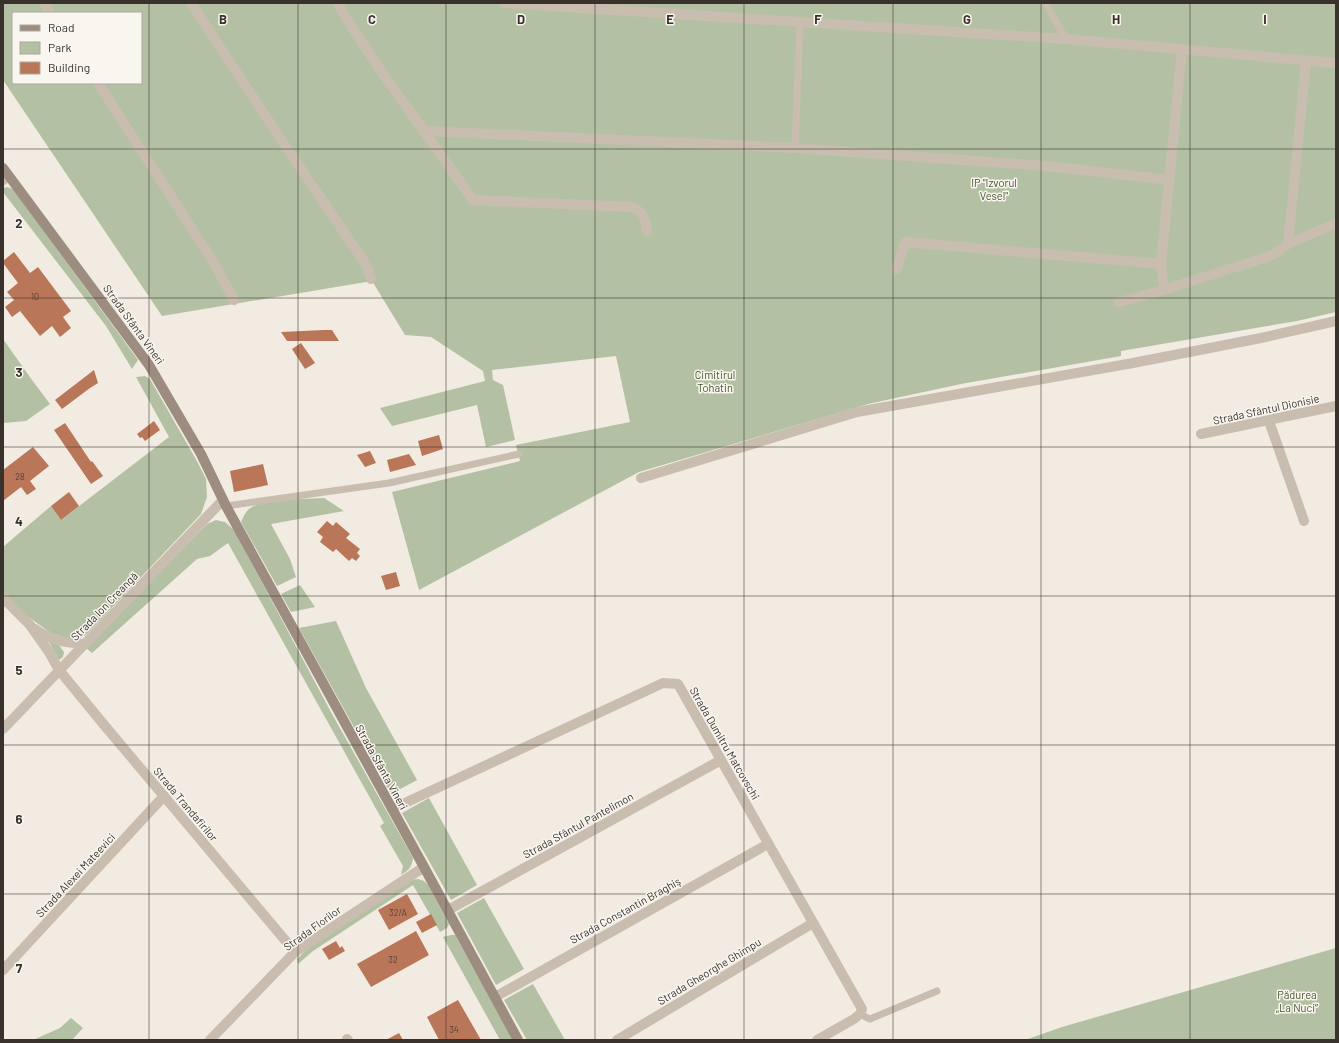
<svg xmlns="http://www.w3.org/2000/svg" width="1339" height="1043" viewBox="0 0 1339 1043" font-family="Barlow,sans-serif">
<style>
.green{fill:#b4c0a3;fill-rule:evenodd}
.building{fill:#ba7658}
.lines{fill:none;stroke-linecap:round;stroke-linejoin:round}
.lane{stroke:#c9bdaf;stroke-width:7}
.street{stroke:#c9bdaf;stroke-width:10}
.secondary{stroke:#9d8d80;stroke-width:10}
.grid{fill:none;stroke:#39312c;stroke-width:1;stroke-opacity:0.55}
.labels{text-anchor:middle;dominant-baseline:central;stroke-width:3;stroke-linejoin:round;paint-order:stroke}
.number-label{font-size:9px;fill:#594237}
.park-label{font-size:11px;fill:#465532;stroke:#f9f5ef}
.street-label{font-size:11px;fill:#39312c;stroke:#f9f5ef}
.grid-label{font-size:13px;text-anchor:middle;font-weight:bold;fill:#39312c;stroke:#f9f5ef;stroke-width:3;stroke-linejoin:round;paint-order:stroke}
</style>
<rect width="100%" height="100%" fill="#f2ebe2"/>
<!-- green -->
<g class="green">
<path d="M3 3H1336V312L1297 321 1121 351V356L961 384 868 404 639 472 419 590 392 492 520 461 516 445 630 422 616 356 492 370 493 380 503 385 515 440 486 447 477 405 392 426 380 408 485 381 483 371 431 337 405 335 372 281 162 316 3 80ZM13 13H141V83H13Z"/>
<polygon points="7,187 13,189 138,360 132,369 106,326 3,192 3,188"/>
<polygon points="3,339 32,380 50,404 26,421 4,423 3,421"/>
<polygon points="145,376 150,379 198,463 206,479 207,497 201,514 87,634 79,639 67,638 51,633 27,616 3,592 3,547 51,506 61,520 169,437 136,377"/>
<path d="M324 498 344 511 271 524 290 559 296 577 277 586 241 522C244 516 245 511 252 507 267 499 305 499 324 498Z"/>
<path d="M216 520 225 522 234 530 332 714 413 858C412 867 409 870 401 875L403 866 380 826 384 823 228 543 210 556 197 559 92 653 86 648 207 524Z"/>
<polygon points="300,585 315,607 291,612 281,594"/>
<polygon points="336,621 366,688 417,780 391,794 299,628"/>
<polygon points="48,640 59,645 64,652 63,657 59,660"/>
<polygon points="429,798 477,885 451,900 402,813"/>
<polygon points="418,879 424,881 428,885 449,924 447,928 440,932 413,885 313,951 298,964 297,959 309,947 411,880"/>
<polygon points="484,898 524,969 496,985 457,913"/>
<polygon points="451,935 455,935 513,1040 500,1040 443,937"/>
<polygon points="1336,948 1336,1040 1025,1040 1062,1027"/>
<polygon points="533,984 565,1040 527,1040 504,1000"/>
<polygon points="71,1018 83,1028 72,1040 33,1040 60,1028"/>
</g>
<!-- building -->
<g class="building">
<polygon points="14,252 30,273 38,267 71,311 63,317 71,328 60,337 52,326 40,336 20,311 12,317 5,307 14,300 7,292 18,283 3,263 3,261"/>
<polygon points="324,330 332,330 339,341 287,341 281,332"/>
<polygon points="301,343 315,363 305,369 292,349"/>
<polygon points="94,370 98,383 90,388 62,409 55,400"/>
<polygon points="154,421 160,430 145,441 142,437 140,438 137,434"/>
<polygon points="65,423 91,462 92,461 103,476 91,484 54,430"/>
<polygon points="439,435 443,449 422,456 418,441"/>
<polygon points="33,447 49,466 30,481 36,489 27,495 21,487 3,501 3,470"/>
<polygon points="370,451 376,463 365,467 357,455"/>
<polygon points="409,454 416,465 390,472 387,460"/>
<polygon points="263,464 268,485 234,492 230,471"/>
<polygon points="69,492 79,506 61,520 51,506"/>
<polygon points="327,521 333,526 336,522 350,534 346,538 360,549 357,553 360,556 356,561 352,558 349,561 336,549 333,552 320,542 323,537 317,532"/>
<polygon points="396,572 400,586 386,590 381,576"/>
<polygon points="407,894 418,914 389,930 378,910"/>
<polygon points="431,914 437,925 422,933 416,922"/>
<polygon points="416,931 429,955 371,987 357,964"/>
<polygon points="336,941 340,948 342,946 345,951 329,960 322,949"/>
<polygon points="458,1000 481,1040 439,1040 427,1017"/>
<polygon points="399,1033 403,1040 386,1040"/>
</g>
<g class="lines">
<!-- lane -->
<g class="lane">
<polyline points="1045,3 1066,39"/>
<polyline points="795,148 800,23"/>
<polyline points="3,182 10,177"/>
<polyline points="226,506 389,483 519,454"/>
<polyline points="860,1014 870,1019 937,991"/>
</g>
<!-- street -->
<g class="street">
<polyline points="44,3 50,13"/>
<polyline points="191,3 286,147 367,266 371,279"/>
<path d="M338 3 342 12 383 74 473 200 632 207C644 212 645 219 647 231"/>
<polyline points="504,3 1066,39 1336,63"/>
<polyline points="98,83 214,263 234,300"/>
<polyline points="425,131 795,148 1046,166 1170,180"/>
<polyline points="1288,244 1306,61"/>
<polyline points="897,269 905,242 1161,264"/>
<polyline points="1164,290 1161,264 1182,49"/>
<polyline points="1119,302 1164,290 1273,255 1288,244 1336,223"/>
<polyline points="1269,421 1304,521"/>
<polyline points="1201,434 1336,406"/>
<polyline points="641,478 857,412 1133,363 1261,338 1336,321"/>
<polyline points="3,598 30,625 49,652 59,670 105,726 295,952"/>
<path d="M35 629C50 640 66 643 84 644"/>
<polyline points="3,729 223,500"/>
<polyline points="392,809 663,683 678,684 862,1009 860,1014 854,1019 817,1040"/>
<polyline points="448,910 721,760"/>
<polyline points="3,970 164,796"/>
<polyline points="495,997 768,844"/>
<polyline points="347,1039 348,1040"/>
<polyline points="210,1040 295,952 424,867"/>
<polyline points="617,1040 813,923"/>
</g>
<!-- secondary -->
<polyline class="secondary" points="3,168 149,365 201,454 226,506 424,867 518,1040"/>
</g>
<!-- grid -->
<path class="grid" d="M149 3V1040M298 3V1040M446 3V1040M595 3V1040M744 3V1040M893 3V1040M1041 3V1040M1190 3V1040M3 149H1336M3 298H1336M3 447H1336M3 596H1336M3 745H1336M3 894H1336"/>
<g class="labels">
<!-- number labels -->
<g class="number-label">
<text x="35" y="296">10</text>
<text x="20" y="476">28</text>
<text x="398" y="912">32/A</text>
<text x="393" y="959">32</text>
<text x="454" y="1029">34</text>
</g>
<!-- park labels -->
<g class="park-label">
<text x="994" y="182">IP "Izvorul<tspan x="994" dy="13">Vesel"</tspan></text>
<text x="715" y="374">Cimitirul<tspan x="715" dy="13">Tohatin</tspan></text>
<text x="1297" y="994">Pădurea<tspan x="1297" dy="13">„La Nuci”</tspan></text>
</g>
<!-- street labels -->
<g class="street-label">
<text transform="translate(134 324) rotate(54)">Strada Sfânta Vineri</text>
<text transform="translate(1266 409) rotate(-12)">Strada Sfântul Dionisie</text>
<text transform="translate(104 606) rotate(-46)">Strada Ion Creangă</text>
<text transform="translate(725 743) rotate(60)">Strada Dumitru Matcovschi</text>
<text transform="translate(382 767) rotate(61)">Strada Sfânta Vineri</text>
<text transform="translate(186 804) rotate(50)">Strada Trandafirilor</text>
<text transform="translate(578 825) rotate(-29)">Strada Sfântul Pantelimon</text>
<text transform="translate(75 875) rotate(-47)">Strada Alexei Mateevici</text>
<text transform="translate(625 910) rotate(-29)">Strada Constantin Braghiş</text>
<text transform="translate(312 928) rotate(-36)">Strada Florilor</text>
<text transform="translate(709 971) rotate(-31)">Strada Gheorghe Ghimpu</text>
</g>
</g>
<g class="grid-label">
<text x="223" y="24">B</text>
<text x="372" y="24">C</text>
<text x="521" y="24">D</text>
<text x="670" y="24">E</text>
<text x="818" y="24">F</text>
<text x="967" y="24">G</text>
<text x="1116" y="24">H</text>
<text x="1265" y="24">I</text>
<text x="19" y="228">2</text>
<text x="19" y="377">3</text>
<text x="19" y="526">4</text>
<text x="19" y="675">5</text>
<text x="19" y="824">6</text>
<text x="19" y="973">7</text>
</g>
<!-- border -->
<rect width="1339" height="1043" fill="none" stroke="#39312c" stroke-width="8"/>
<!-- legend -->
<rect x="12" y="12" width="130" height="72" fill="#f9f5ef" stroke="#aca7a1"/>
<rect x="20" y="25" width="20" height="6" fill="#9d8d80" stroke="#aca7a1"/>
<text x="48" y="32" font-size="12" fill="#39312c">Road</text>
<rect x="20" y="42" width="20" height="12" fill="#b4c0a3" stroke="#aca7a1"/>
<text x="48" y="52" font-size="12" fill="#39312c">Park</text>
<rect x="20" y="62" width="20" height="12" fill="#ba7658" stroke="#aca7a1"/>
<text x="48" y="72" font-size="12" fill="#39312c">Building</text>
</svg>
